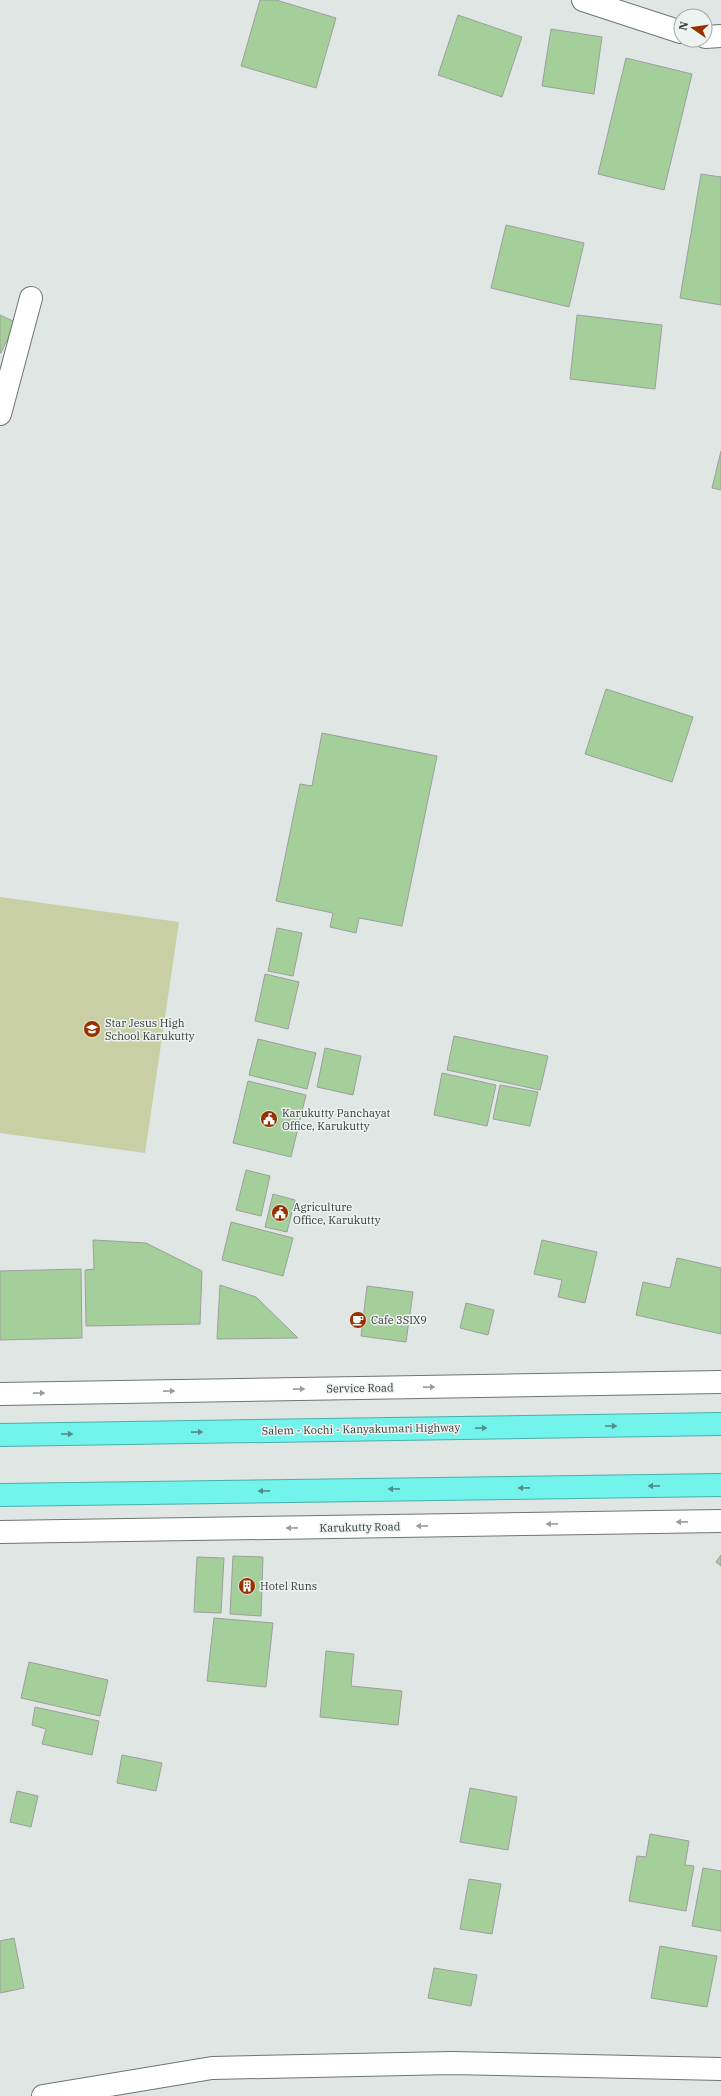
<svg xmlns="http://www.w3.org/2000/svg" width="721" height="2096" viewBox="0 0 721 2096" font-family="'IBM Plex Serif',serif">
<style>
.green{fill:#c9cfa4}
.building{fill:#a4ce9a;stroke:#9ca09b}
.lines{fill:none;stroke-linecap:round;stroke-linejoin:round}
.minor-casing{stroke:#6f7572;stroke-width:24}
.tertiary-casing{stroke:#6f7572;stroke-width:24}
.trunk-casing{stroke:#47b0a9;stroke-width:24}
.minor{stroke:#fff;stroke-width:22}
.tertiary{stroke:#fff;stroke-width:22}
.trunk{stroke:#72f3eb;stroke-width:22}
.oneway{fill:#9b9c9c}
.oneway2{fill:#528d89}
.labels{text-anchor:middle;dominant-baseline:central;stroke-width:3;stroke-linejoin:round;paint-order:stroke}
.poi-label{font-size:11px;fill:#373a38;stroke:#edf3f0;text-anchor:start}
.street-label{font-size:11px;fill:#373a38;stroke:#edf3f0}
</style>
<rect width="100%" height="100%" fill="#e0e6e3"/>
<!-- green -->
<polygon class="green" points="0,897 179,922 145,1153 0,1133"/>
<!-- building -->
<g class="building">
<polygon points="260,0 276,0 336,18 316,88 241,66"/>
<polygon points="458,15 522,37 502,97 438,75"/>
<polygon points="551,29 602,37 594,94 542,86"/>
<polygon points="626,58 692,74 664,190 598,174"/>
<polygon points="701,174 721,177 721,305 680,298"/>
<polygon points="506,225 584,243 569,307 491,288"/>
<polygon points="0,315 15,322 1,353 0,353"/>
<polygon points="577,315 662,325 655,389 570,379"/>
<polygon points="721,451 721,490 712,488"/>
<polygon points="606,689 693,717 672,782 585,754"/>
<polygon points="322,733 437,756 402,926 359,918 356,933 330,927 333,913 276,901 300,784 312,786"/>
<polygon points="277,928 302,933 293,976 268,971"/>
<polygon points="265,974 299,982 288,1029 255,1021"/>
<polygon points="454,1036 548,1056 540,1090 447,1070"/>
<polygon points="258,1039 316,1053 307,1089 249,1075"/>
<polygon points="325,1048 361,1056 353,1095 317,1087"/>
<polygon points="442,1073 496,1085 487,1126 434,1115"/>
<polygon points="248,1081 306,1095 291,1157 233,1143"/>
<polygon points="500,1085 538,1092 530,1126 493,1119"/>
<polygon points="246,1170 270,1176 261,1216 236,1210"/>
<polygon points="273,1194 295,1200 287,1232 265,1227"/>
<polygon points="231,1222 293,1238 283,1276 222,1260"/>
<polygon points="93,1240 146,1243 202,1271 200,1324 86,1326 85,1270 94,1269"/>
<polygon points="542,1240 597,1252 585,1303 558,1297 562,1280 534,1274"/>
<polygon points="677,1258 721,1268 721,1334 636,1315 643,1282 670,1288"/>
<polygon points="81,1269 82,1338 0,1340 0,1271"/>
<polygon points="220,1285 256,1297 298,1338 217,1339"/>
<polygon points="367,1286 413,1292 406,1342 361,1336"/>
<polygon points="466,1303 494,1310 488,1335 460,1328"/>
<polygon points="721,1555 721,1566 716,1562"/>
<polygon points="233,1556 263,1557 261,1616 230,1614"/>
<polygon points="197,1557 224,1558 221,1613 194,1612"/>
<polygon points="214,1618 273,1623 266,1687 207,1681"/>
<polygon points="326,1651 354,1654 351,1686 402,1691 398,1725 320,1717"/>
<polygon points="29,1662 108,1680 100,1716 21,1698"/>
<polygon points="35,1707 99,1721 92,1755 42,1744 46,1729 32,1725"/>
<polygon points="122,1755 162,1763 156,1791 117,1783"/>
<polygon points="470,1788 517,1797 508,1850 460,1842"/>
<polygon points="17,1791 38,1796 31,1827 10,1822"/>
<polygon points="650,1834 689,1841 685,1865 694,1866 686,1911 629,1901 637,1856 646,1857"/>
<polygon points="703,1868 721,1871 721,1931 692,1926"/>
<polygon points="469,1879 501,1884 492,1934 460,1929"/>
<polygon points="14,1938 24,1988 0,1993 0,1941"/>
<polygon points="660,1946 717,1956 707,2007 651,1998"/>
<polygon points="434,1968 477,1975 471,2006 428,1998"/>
</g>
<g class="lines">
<!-- minor casing -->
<g class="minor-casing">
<g id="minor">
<polyline points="583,0 681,32"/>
<polyline points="705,37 721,36"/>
<polyline points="0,414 31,298"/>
<polyline points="43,2096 212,2068 452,2063 721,2069"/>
</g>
</g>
<!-- tertiary casing -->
<g class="tertiary-casing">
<g id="tertiary">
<polyline points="0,1394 721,1382"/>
<polyline points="0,1532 721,1521"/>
</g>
</g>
<!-- trunk casing -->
<g class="trunk-casing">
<g id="trunk">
<polyline points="0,1435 721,1424"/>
<polyline points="0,1495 721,1485"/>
</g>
</g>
<!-- minor -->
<use href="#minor" class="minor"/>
<!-- tertiary -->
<use href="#tertiary" class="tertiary"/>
<!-- trunk -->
<use href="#trunk" class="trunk"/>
</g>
<!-- one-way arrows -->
<defs><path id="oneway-solid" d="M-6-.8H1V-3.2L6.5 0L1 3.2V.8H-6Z"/></defs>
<g class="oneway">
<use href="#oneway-solid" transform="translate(429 1387) rotate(-1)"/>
<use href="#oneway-solid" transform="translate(299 1389) rotate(-1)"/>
<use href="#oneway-solid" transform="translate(169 1391) rotate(-1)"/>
<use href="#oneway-solid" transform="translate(39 1393) rotate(-1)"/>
<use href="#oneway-solid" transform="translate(682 1522) rotate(179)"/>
<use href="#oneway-solid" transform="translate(552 1524) rotate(179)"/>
<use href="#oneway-solid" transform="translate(422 1526) rotate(179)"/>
<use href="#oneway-solid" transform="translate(292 1528) rotate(179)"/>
</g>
<g class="oneway2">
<use href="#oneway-solid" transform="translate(611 1426) rotate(-1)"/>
<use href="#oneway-solid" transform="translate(481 1428) rotate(-1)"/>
<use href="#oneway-solid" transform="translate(197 1432) rotate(-1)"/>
<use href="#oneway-solid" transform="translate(67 1434) rotate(-1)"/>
<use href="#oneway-solid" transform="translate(654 1486) rotate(179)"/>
<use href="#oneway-solid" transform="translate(524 1488) rotate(179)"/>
<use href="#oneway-solid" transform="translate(394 1489) rotate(179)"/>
<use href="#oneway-solid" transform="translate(264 1491) rotate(179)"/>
</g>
<!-- icons -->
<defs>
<g id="school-disc" transform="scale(0.9)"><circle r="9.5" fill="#973200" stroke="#edf3f0"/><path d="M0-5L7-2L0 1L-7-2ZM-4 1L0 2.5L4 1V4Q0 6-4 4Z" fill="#fff"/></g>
<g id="civic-disc" transform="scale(0.9)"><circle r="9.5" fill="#973200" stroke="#edf3f0"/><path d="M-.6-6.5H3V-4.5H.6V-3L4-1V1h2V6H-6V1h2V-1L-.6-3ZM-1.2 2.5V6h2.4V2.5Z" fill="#fff"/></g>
<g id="cafe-disc" transform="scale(0.9)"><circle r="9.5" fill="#973200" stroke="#edf3f0"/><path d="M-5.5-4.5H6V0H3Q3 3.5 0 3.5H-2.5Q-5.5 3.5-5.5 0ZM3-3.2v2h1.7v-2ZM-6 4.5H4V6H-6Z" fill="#fff"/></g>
<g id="building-disc" transform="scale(0.9)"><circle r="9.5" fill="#973200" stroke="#edf3f0"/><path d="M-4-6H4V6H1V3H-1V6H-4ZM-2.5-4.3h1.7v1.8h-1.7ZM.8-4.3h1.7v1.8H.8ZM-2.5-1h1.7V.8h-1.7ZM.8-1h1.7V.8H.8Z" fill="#fff"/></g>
</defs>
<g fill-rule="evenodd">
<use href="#school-disc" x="92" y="1029"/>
<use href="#civic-disc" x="269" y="1119"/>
<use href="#civic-disc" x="280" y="1213"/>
<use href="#cafe-disc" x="358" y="1320"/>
<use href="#building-disc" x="247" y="1586"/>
</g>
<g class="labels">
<!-- poi labels -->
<g class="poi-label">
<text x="105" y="1023">Star Jesus High<tspan x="105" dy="13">School Karukutty</tspan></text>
<text x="282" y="1113">Karukutty Panchayat<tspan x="282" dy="13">Office, Karukutty</tspan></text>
<text x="293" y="1207">Agriculture<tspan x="293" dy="13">Office, Karukutty</tspan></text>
<text x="371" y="1320">Cafe 3SIX9</text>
<text x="260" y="1586">Hotel Runs</text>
</g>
<!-- street labels -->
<g class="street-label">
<text transform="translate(360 1388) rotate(-1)">Service Road</text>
<text transform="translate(361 1429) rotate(-1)">Salem - Kochi - Kanyakumari Highway</text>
<text transform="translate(360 1527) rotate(-1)">Karukutty Road</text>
</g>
</g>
<!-- north arrow -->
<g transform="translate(693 28) rotate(283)"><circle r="19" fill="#edf3f0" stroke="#a4a9a6"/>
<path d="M0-3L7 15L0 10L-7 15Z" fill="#973200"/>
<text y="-6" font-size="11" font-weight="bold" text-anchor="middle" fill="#373a38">N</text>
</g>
</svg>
